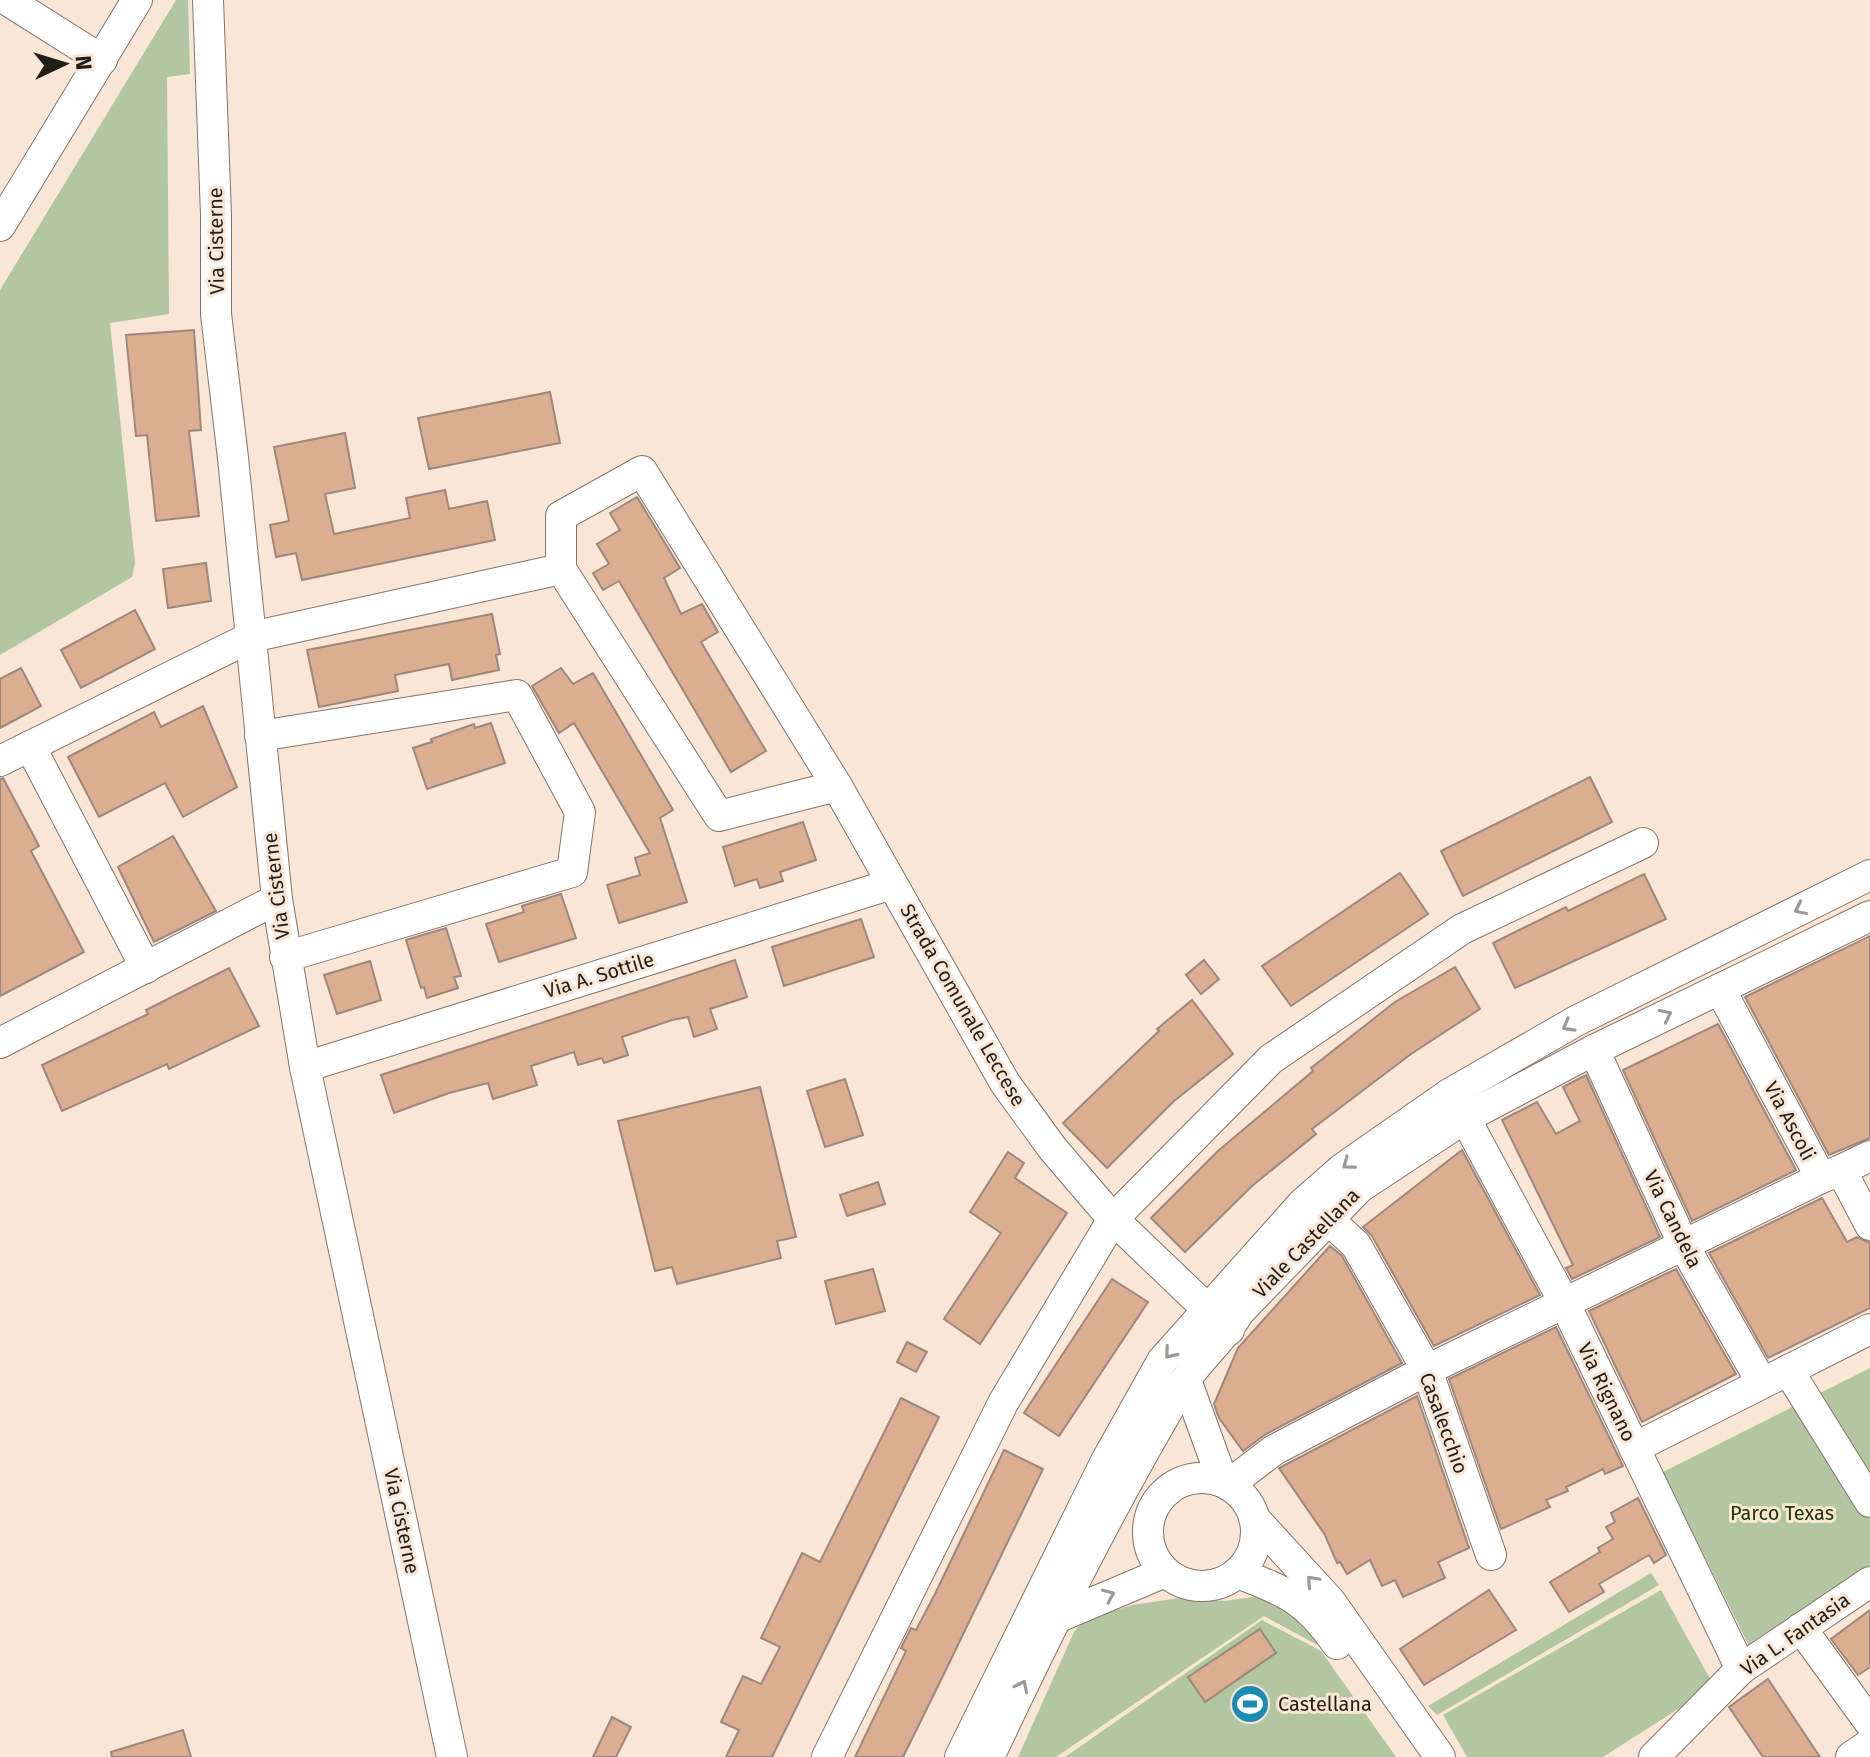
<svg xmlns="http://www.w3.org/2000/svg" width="1870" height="1757" viewBox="0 0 1870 1757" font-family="'Fira Sans',sans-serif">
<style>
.green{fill:#b2c6a2}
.building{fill:#dbae92;stroke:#9c887c;stroke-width:2}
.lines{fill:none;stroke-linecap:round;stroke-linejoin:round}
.street-casing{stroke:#847365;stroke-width:32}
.street{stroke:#fff;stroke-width:30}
.oneway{stroke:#9c9997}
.labels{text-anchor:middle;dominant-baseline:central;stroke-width:6;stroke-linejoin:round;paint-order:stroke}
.street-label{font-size:20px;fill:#231d17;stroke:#f9e6d6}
.park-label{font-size:20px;fill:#213708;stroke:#f9e6d6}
.poi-label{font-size:20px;fill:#231d17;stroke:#f9e6d6;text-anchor:start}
</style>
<rect width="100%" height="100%" fill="#f9e6d6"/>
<!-- green -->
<g class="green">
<polygon points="176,0 188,0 190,74 167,77 169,314 110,323 135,563 132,577 0,655 0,290"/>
<polygon points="1870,1368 1870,1582 1756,1660 1663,1472"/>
<polygon points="1651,1573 1659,1585 1437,1715 1428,1706"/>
<polygon points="1661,1590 1714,1686 1603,1757 1467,1757 1443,1715"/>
<path d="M1259 1596C1286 1599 1306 1626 1321 1647L1264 1616 1056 1757H1018L1074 1632 1083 1621 1132 1605 1179 1598 1225 1601Z"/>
<polygon points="1262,1620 1321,1651 1396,1757 1065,1757"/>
</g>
<!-- building -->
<g class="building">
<polygon points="194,330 201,430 189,431 199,516 156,521 147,435 136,436 126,335"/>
<polygon points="550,392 560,443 429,469 418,418"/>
<polygon points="345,433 355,488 325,494 334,534 410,518 406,498 445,490 449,509 487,501 495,540 302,580 296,553 276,557 270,525 289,521 274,447"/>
<polygon points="637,497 680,568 664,578 681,614 702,604 718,632 701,642 766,751 731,772 619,581 603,590 593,573 609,564 597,544 620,530 610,513"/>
<polygon points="206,563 211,601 168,608 163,569"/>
<polygon points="135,610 155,649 81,688 61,650"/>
<polygon points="492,614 500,654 496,655 499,670 452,680 449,664 395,675 398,691 319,707 307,650"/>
<polygon points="21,668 41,706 0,728 0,679"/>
<polygon points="561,668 573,684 593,673 673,810 660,818 687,902 619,923 607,885 640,875 635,858 650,853 574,723 559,733 532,686"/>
<polygon points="203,706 237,787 183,817 165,783 99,817 68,757 154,712 161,727"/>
<polygon points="491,723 505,763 427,789 413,748 432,742 431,739 474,724 475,728"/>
<polygon points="1590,777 1612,822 1463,896 1441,851"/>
<polygon points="3,778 39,846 31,851 84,952 0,996 0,779"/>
<polygon points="803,822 816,860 780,872 783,881 760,888 757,879 735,886 723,847"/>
<polygon points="173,836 216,911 154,942 118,867"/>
<polygon points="1400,873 1428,914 1291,1006 1262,966"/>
<polygon points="1644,874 1666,919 1515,988 1493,943 1566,907 1568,911"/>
<polygon points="561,894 576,938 499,962 486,924 524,912 522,906"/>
<polygon points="861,919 874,957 784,986 772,947"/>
<polygon points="446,928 461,976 454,977 458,988 427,998 424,987 421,988 406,940"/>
<polygon points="1870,936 1870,1138 1829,1155 1745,997"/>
<polygon points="735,960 747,997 710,1009 717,1029 694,1037 688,1017 672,1020 622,1037 628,1055 604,1063 602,1058 578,1065 574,1052 531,1066 537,1085 493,1099 488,1083 449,1093 394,1113 381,1075"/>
<polygon points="1204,960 1219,979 1201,994 1186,975"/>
<polygon points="370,961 381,1000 337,1014 324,975"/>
<polygon points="1455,967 1480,1009 1411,1054 1312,1129 1316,1134 1252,1186 1185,1252 1151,1218 1218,1151 1313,1071 1311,1068 1395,1002"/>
<polygon points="229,968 259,1026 169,1069 167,1064 62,1111 42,1065 148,1014 146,1010"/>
<polygon points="1192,1000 1233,1054 1174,1101 1107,1168 1063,1123 1159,1031 1157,1029"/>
<polygon points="1718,1024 1796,1170 1692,1221 1623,1070"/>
<polygon points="1586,1075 1660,1237 1572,1279 1566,1268 1573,1265 1502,1120 1537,1102 1556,1134 1580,1121 1563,1087"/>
<polygon points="845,1079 863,1135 825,1147 807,1091"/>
<polygon points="760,1087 796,1237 777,1241 781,1258 677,1284 672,1267 655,1271 618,1121"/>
<polygon points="1462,1150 1540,1295 1434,1346 1372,1236 1363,1227"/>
<polygon points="1008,1152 1024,1163 1015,1178 1067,1213 980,1344 944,1319 1001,1233 970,1212"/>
<polygon points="878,1182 885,1204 847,1216 840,1195"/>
<polygon points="1822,1198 1847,1242 1857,1237 1870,1243 1870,1308 1768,1358 1709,1253"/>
<polygon points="1330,1246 1342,1256 1402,1363 1266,1434 1243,1451 1219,1418 1214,1404 1238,1348"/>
<polygon points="873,1269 885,1311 836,1324 825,1281"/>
<polygon points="1676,1269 1736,1374 1642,1422 1589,1311"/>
<polygon points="1112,1279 1148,1302 1059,1436 1024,1413"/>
<polygon points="1556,1327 1623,1466 1605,1474 1603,1469 1566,1487 1568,1491 1546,1500 1550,1507 1501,1529 1449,1379"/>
<polygon points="907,1342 927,1352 916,1372 897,1362"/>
<polygon points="1417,1396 1469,1548 1438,1562 1445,1578 1403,1597 1395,1580 1382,1586 1370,1560 1347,1574 1340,1562 1337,1563 1325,1535 1279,1468"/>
<polygon points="901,1398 939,1417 772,1757 726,1757 739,1730 721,1722 743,1676 761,1684 780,1647 761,1638 802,1553 820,1562"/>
<polygon points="1004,1450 1043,1469 940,1682 903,1757 855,1757 906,1651 901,1648 911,1628 916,1630 935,1594"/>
<polygon points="1638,1498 1666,1555 1654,1563 1649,1555 1599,1584 1604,1592 1569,1612 1550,1582 1600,1552 1598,1548 1613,1539 1606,1527 1615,1522 1611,1513"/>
<polygon points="1489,1590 1516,1630 1424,1685 1400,1649"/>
<polygon points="1870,1610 1870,1667 1858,1675 1831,1639"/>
<polygon points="1260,1629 1276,1653 1205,1702 1188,1677"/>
<polygon points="1768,1679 1820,1757 1763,1757 1729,1707"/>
<polygon points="612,1717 631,1727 616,1757 593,1757"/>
<polygon points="183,1730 191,1757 112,1757 111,1752"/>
</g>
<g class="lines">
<!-- street casing -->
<g class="street-casing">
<g id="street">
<polyline points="7,0 102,60"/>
<polyline points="208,0 216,215 216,314 233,458 277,899 305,1067 452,1757"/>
<polyline points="0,226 137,0"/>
<polyline points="561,569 719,816 837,786"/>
<polyline points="260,736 517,695 580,812 572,872 285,957"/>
<polyline points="30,746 146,968"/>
<polyline points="0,761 251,637 561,569 561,516 642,471 837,786 1005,1083 1053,1149 1113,1219 1229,1330"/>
<polyline points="1720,989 1821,1178 1841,1170 1870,1225"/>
<polyline points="0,1043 277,899"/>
<polyline points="1594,1050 1684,1246 1762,1383"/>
<polyline points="305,1067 892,884"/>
<polyline points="1465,1118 1565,1304 1741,1669"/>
<polyline points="1841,1170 1870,1156"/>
<polyline points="1328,1219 1356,1245 1427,1370 1491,1555"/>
<polyline points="1788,1370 1870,1502"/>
<polyline points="1186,1380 1223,1482"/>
<polyline points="1634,1448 1870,1329"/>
<circle cx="1202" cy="1532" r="54"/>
<polyline points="1228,1485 1274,1450 1427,1370 1821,1178"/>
<polyline points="1254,1518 1330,1601 1440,1757"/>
<path d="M1237 1573C1286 1591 1307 1600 1337 1644"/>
<polyline points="1054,1619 1165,1572"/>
<polyline points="1801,1628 1870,1723"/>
<polyline points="827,1757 1003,1403 1113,1219 1271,1059 1462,929 1643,843"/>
<polyline points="960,1757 1106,1461 1162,1361 1303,1203 1343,1168 1449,1094 1576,1021 1870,875"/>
<path d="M989 1757C1049 1630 1111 1505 1183 1384 1199 1358 1224 1339 1239 1312L1359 1188 1465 1118 1594 1050 1870 916"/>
<polyline points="1654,1757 1741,1669 1870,1582"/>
<polyline points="1851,1757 1870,1744"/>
</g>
</g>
<!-- street -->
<use href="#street" class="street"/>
</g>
<!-- one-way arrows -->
<defs><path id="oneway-chevron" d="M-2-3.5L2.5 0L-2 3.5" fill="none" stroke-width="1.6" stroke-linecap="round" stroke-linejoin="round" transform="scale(2)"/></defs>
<g class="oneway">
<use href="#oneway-chevron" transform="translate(1800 909) rotate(154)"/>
<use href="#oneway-chevron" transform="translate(1666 1015) rotate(-26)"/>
<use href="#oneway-chevron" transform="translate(1568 1026) rotate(151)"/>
<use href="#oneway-chevron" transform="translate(1348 1164) rotate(143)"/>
<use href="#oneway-chevron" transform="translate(1170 1353) rotate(130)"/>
<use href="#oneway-chevron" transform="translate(1312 1581) rotate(-132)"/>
<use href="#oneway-chevron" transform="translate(1109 1595) rotate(-24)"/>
<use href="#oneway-chevron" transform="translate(1022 1686) rotate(-65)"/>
</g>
<!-- icons -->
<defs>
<g id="stadium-disc" transform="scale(2)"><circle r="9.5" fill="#1e8cb2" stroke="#f9e6d6"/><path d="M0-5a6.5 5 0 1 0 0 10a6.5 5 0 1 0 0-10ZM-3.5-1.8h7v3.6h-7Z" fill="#fff"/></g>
</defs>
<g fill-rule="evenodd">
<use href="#stadium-disc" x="1250" y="1704"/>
</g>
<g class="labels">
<!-- street labels -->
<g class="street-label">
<text transform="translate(216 241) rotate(-91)">Via Cisterne</text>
<text transform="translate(276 886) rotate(-97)">Via Cisterne</text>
<text transform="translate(599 975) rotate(-17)">Via A. Sottile</text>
<text transform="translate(963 1005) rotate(60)">Strada Comunale Leccese</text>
<text transform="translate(1790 1121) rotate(62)">Via Ascoli</text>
<text transform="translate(1673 1219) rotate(64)">Via Candela</text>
<text transform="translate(1306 1243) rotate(-46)">Viale Castellana</text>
<text transform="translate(1607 1392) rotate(64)">Via Rignano</text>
<text transform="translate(1444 1423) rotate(70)">Casalecchio</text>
<text transform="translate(402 1521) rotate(78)">Via Cisterne</text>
<text transform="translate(1795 1634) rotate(-35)">Via L. Fantasia</text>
</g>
<!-- park labels -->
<g class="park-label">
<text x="1782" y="1513">Parco Texas</text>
</g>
<!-- poi labels -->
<g class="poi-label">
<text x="1278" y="1704">Castellana</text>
</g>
</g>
<!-- north arrow -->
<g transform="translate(64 64) rotate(86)" stroke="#f9e6d6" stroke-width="6" paint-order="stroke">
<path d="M0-6L14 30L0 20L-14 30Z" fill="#231d17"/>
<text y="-12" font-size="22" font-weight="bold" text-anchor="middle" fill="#231d17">N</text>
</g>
</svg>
